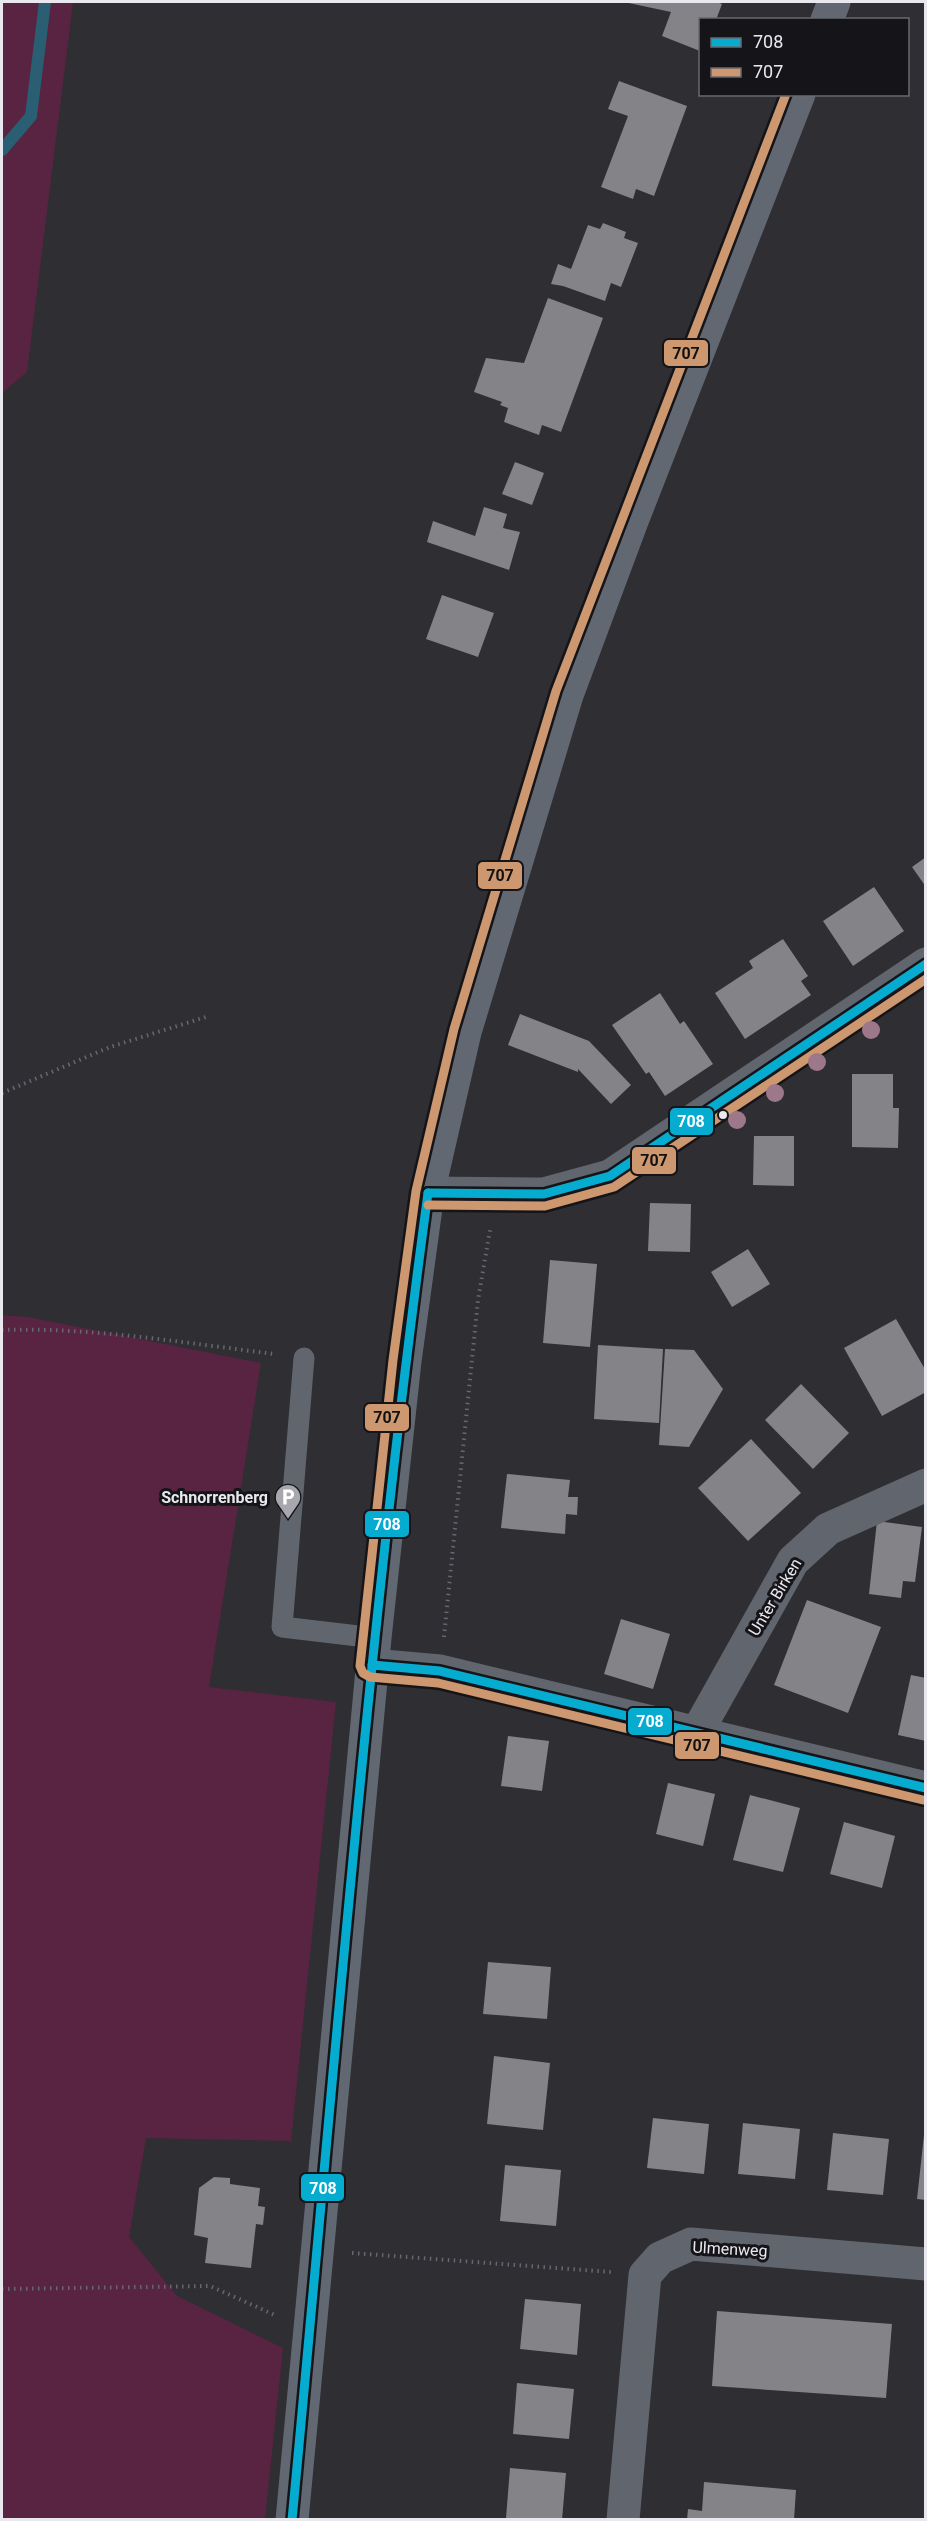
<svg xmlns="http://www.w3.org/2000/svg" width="927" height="2521" viewBox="0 0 927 2521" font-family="Roboto,sans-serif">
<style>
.green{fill:#592342}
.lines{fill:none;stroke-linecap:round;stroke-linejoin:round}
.stream{stroke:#2a5e73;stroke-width:12}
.building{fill:#848387}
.path{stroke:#65696f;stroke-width:4;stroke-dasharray:1.5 4.5;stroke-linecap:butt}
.lane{stroke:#60656e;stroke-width:21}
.street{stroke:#60656e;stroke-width:33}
.secondary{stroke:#626872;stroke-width:33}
.bus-1-casing{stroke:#151519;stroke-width:14}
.bus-2-casing{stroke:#151519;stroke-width:14}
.bus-1{stroke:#06acd0;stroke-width:9}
.bus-2{stroke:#cd976f;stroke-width:9}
.tree{fill:#9d788b}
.bus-dot{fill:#e8e8ee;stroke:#151519;stroke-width:2}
.labels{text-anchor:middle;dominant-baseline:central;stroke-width:6;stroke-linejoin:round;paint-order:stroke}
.poi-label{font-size:16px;font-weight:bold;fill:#e8e8ee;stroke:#151519;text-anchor:end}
.street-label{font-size:16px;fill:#e8e8ee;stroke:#151519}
.line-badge{stroke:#151519;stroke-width:2}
.badge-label{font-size:16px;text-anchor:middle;font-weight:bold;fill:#fff}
.pale-badge-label{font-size:16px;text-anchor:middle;font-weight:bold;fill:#111}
</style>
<rect width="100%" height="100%" fill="#2e2e33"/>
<!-- green -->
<g class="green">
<polygon points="2,2 73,2 27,372 2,393"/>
<polygon points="2,1315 28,1317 261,1363 209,1687 336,1702 291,2141 146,2138 129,2237 177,2296 283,2348 265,2519 2,2519"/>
</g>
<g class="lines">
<!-- stream -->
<polyline class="stream" points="2,150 31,116 45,2"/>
</g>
<!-- building -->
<g class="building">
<polygon points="624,2 717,2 722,4 716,20 700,20 700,51 662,36 671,12"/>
<polygon points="619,81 687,106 654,196 636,189 633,199 601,187 628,116 608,109"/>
<polygon points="603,223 626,232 624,238 638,243 621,287 611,283 605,301 563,286 551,284 558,264 571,269 588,225 600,229"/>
<polygon points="548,298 603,318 561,432 542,425 539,435 504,422 508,408 500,405 502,402 474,392 486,358 524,363"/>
<polygon points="515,462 544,473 532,505 502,494"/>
<polygon points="484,507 507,514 503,528 520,532 509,570 427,542 433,521 475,536"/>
<polygon points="442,595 494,613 478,657 426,639"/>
<polygon points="926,857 926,887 912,867"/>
<polygon points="874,887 904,931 853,966 823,921"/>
<polygon points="783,939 808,976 801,981 811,995 745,1039 715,993 753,968 749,961"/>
<polygon points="660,993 680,1024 684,1021 713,1064 665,1096 649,1072 646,1074 612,1025"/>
<polygon points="520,1014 589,1041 631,1085 611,1104 578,1069 578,1072 508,1045"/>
<polygon points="852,1074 893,1074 893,1108 899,1108 898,1148 852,1147"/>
<polygon points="754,1136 794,1136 794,1186 753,1185"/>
<polygon points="650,1203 691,1204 690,1252 648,1251"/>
<polygon points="748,1249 770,1284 732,1307 711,1272"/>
<polygon points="550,1260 597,1264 590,1347 543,1343"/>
<polygon points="896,1319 926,1371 926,1392 882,1416 844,1348"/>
<polygon points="598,1345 663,1349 659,1423 594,1419"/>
<polygon points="665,1349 694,1350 723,1389 689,1447 659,1445"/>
<polygon points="801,1384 849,1433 813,1469 765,1420"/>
<polygon points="751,1439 801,1493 748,1541 698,1488"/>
<polygon points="507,1474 570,1480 568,1497 578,1497 577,1515 566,1514 565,1534 501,1528"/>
<polygon points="877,1521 922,1527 915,1582 903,1581 901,1598 869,1594"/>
<polygon points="807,1600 881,1627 848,1713 774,1685"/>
<polygon points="621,1619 670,1634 653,1689 604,1674"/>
<polygon points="911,1675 926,1678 926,1741 898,1735"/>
<polygon points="508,1736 549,1741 542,1791 501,1786"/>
<polygon points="668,1783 715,1794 703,1846 656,1834"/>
<polygon points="750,1795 800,1808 783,1872 733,1860"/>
<polygon points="844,1822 895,1836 882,1888 830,1874"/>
<polygon points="488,1962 551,1967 547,2019 483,2014"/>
<polygon points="494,2056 550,2063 543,2130 487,2124"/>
<polygon points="653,2118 709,2124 704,2174 647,2168"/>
<polygon points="743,2123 800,2129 795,2179 738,2174"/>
<polygon points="833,2133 889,2139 883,2195 827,2190"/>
<polygon points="924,2135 926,2135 926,2200 917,2199"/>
<polygon points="505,2165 561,2170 556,2226 500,2221"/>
<polygon points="214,2177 230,2178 230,2184 260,2188 258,2206 265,2207 263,2225 256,2224 251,2268 205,2263 208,2238 194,2235 199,2188"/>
<polygon points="525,2299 581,2304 577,2355 520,2349"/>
<polygon points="717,2311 892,2324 886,2398 712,2386"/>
<polygon points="517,2383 574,2389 569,2439 513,2434"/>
<polygon points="510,2468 566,2473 562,2520 506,2518"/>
<polygon points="704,2482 796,2490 794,2520 687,2520 688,2509 702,2511"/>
</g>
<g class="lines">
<!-- path -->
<g class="path">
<polyline points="2,1093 110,1047 206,1017"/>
<path d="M2 1330C92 1327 185 1343 275 1354"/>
<polyline points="444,1637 478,1300 490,1230"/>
<polyline points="352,2253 611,2272"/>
<polyline points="2,2289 210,2286 277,2316"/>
</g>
<!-- lane -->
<polyline class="lane" points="304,1358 282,1627 375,1638"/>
<!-- street -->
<g class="street">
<polyline points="428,1193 544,1194 610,1176 926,964"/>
<polyline points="372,1665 440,1671 926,1788"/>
<polyline points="696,1734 793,1561 828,1529 926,1485"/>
<polyline points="623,2520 645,2275 660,2258 691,2244 926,2264"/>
</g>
<!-- secondary -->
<g class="secondary">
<polyline points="827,20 834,2"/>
<polyline points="292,2520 375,1638 405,1361 428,1193 465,1032 567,695 632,521 799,94"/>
</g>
<!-- bus-1 casing -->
<g class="bus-1-casing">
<g id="bus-1">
<polyline points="428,1193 544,1194 610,1176 926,964"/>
<polyline points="372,1665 440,1671 926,1788"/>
<path d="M292 2520C334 2077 368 1633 428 1193"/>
</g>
</g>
<!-- bus-2 casing -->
<g class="bus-2-casing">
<g id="bus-2">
<polyline points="786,94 556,691 454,1029 416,1191 393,1360 360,1666 363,1673 370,1677 438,1683 923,1800"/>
<polyline points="428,1205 545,1206 614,1187 926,979"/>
</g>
</g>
<!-- bus-1 -->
<use href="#bus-1" class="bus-1"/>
<!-- bus-2 -->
<use href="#bus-2" class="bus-2"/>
</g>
<!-- trees -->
<g class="tree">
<circle cx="871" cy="1030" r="9"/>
<circle cx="817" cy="1062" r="9"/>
<circle cx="775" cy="1093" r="9"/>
<circle cx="737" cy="1120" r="9"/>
</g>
<!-- icons -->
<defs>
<g id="parking-pin" transform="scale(1.35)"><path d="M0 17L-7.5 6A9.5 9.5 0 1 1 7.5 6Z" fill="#a7a7ad" stroke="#151519"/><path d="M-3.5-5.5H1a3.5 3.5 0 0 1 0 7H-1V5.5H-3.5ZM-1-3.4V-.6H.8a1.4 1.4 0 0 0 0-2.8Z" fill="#fff"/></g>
</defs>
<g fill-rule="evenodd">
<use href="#parking-pin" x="288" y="1497"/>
</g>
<!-- markers -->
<circle class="bus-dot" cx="723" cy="1115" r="5"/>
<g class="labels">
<!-- poi labels -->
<g class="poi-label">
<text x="268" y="1497">Schnorrenberg</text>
</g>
<!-- street labels -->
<g class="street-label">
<text transform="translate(775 1597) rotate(-59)">Unter Birken</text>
<text transform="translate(730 2249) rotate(3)">Ulmenweg</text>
</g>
</g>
<g class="line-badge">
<rect x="663" y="339" width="46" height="28" rx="6" fill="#cd976f"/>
<rect x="477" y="861" width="46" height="29" rx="6" fill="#cd976f"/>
<rect x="669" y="1107" width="45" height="29" rx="6" fill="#06acd0"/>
<rect x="631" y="1146" width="46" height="29" rx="6" fill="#cd976f"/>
<rect x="364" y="1403" width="46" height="29" rx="6" fill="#cd976f"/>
<rect x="364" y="1510" width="46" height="28" rx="6" fill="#06acd0"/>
<rect x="627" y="1707" width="46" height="29" rx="6" fill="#06acd0"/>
<rect x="674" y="1731" width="46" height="29" rx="6" fill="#cd976f"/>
<rect x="300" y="2173" width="45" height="29" rx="6" fill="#06acd0"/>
</g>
<g class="badge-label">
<text x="691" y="1127">708</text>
<text x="387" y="1530">708</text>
<text x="650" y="1727">708</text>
<text x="323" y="2194">708</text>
</g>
<g class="pale-badge-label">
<text x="686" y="359">707</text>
<text x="500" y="881">707</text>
<text x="654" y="1166">707</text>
<text x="387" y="1423">707</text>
<text x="697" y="1751">707</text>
</g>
<!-- border -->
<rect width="927" height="2521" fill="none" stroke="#e8e8ee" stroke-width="6"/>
<!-- legend -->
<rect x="699" y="18" width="210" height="78" fill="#151519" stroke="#69696e" stroke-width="1.5"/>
<rect x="711" y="38" width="30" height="9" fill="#06acd0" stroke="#69696e" stroke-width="1.5"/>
<text x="753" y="48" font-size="18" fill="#e8e8ee">708</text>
<rect x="711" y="68" width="30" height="9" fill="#cd976f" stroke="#69696e" stroke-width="1.5"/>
<text x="753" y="78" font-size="18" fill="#e8e8ee">707</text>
</svg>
